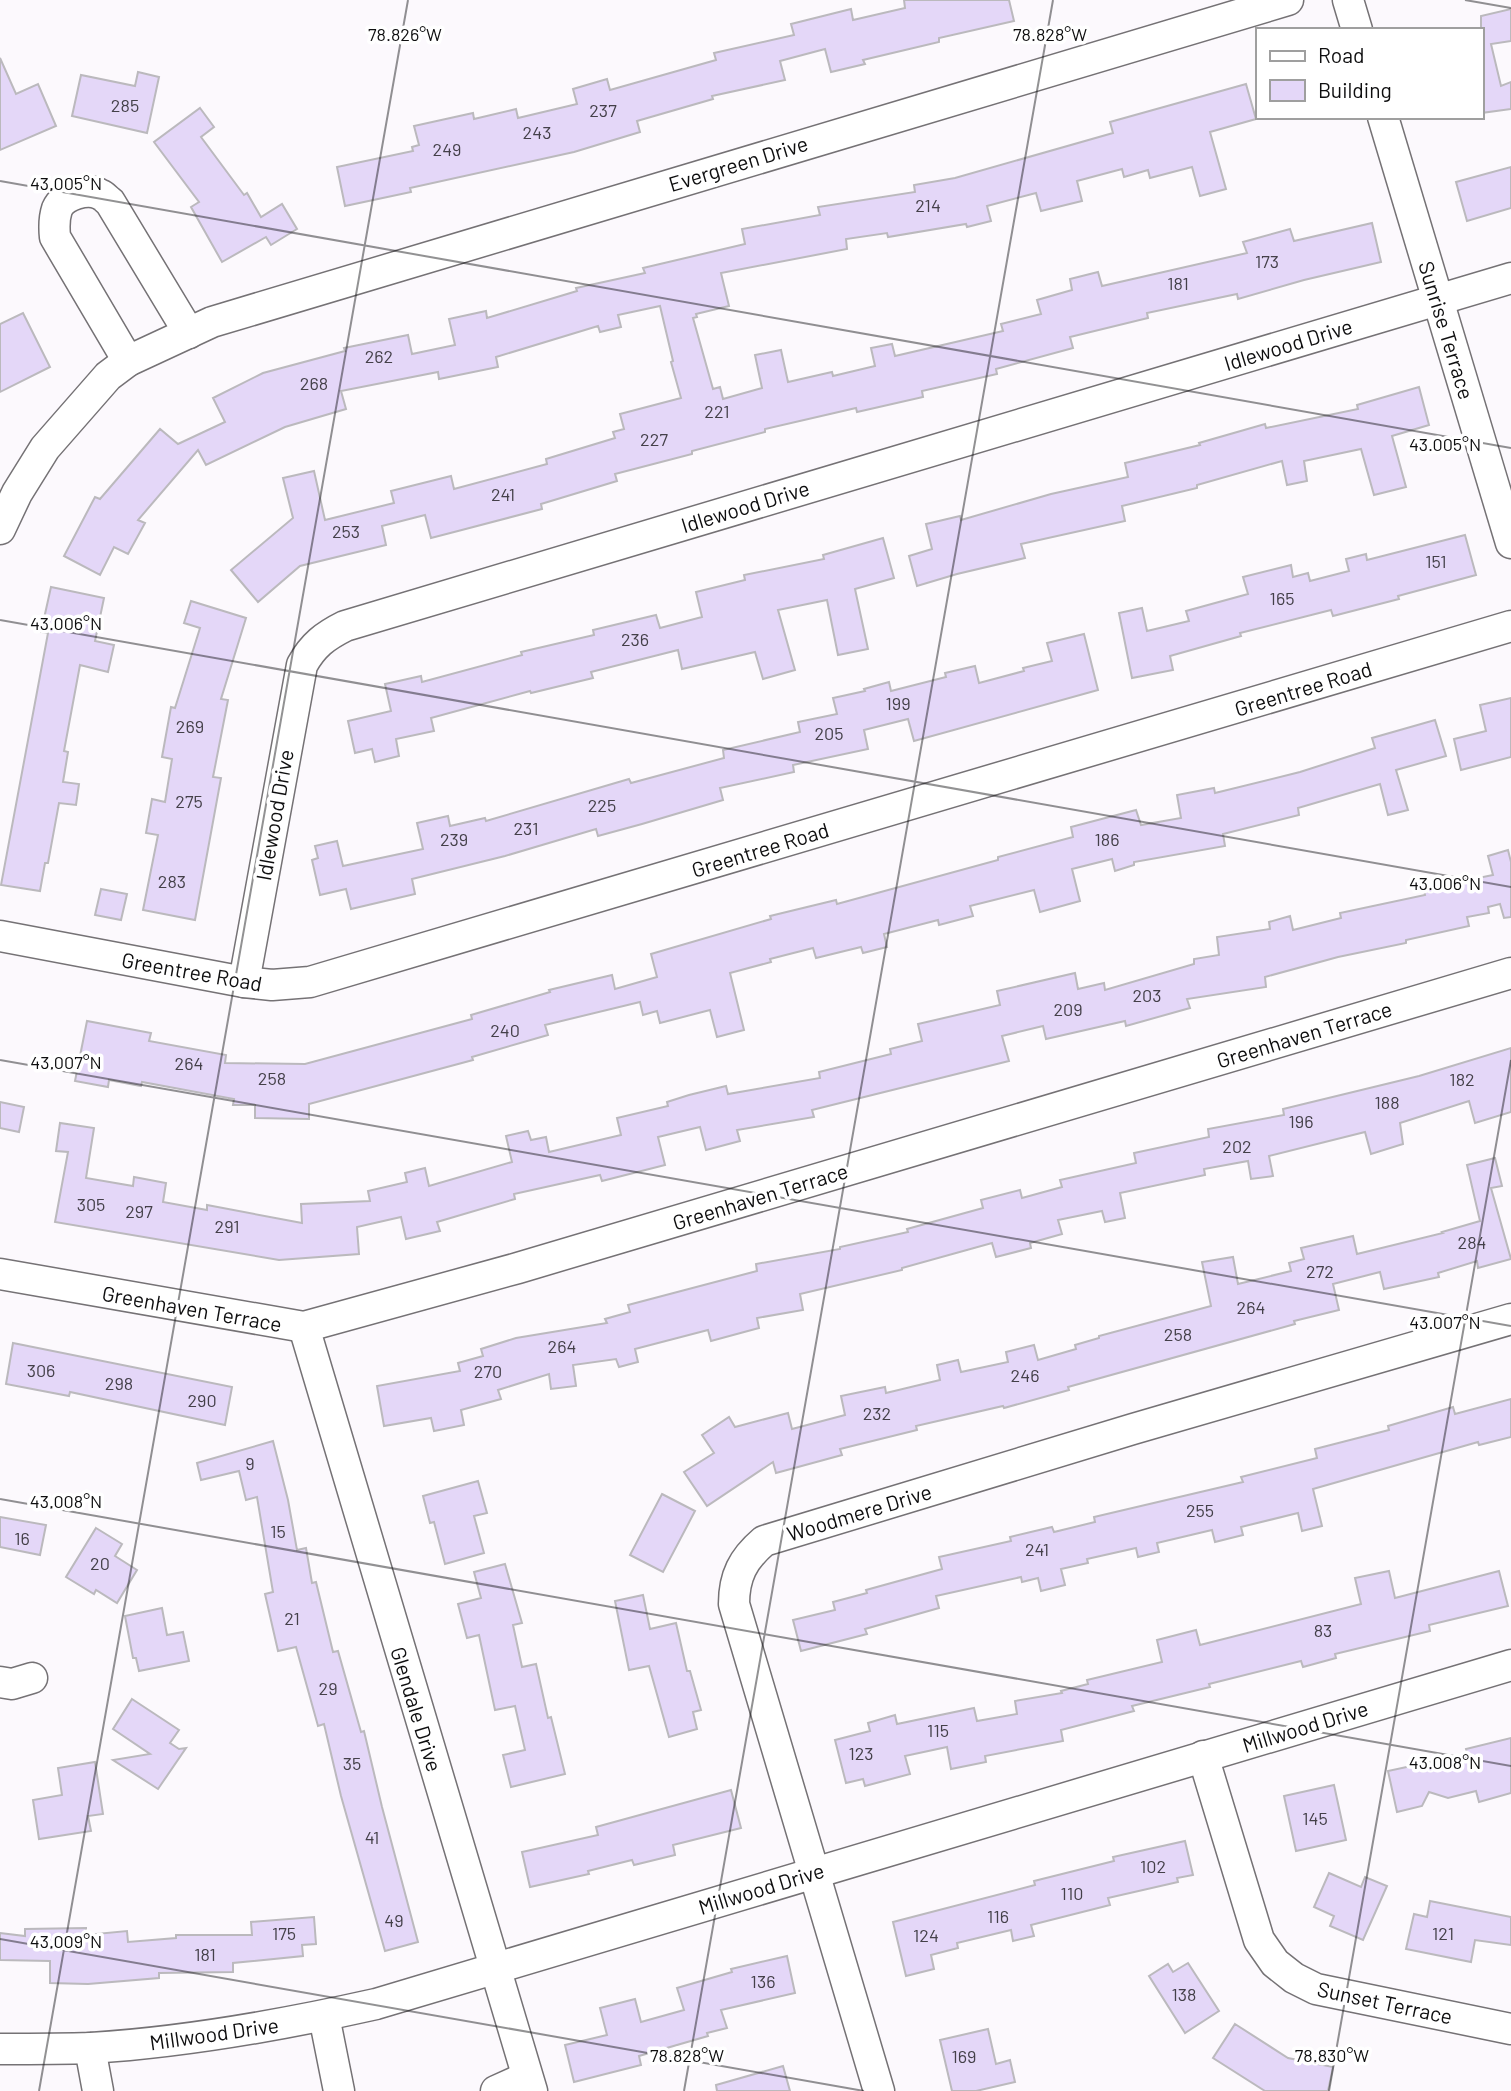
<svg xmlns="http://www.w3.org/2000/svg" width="1511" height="2091" viewBox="0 0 1511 2091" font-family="Barlow,sans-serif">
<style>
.building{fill:#e4d7f8;stroke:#bbb9bd;stroke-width:2}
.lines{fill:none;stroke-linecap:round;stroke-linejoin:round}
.minor-casing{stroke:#757275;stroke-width:33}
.minor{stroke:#fff;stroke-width:30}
.ticks{fill:none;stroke:#0e0e0f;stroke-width:2;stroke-opacity:0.45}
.labels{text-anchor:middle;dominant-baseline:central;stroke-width:7;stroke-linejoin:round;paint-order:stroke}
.number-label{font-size:18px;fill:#444049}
.street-label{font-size:21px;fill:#0e0e0f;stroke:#fff}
.ticks-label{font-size:18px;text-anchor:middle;fill:#0e0e0f;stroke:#fff;stroke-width:7;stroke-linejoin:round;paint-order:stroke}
</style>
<rect width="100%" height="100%" fill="#fcf9fd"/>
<!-- building -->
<g class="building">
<polygon points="904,0 1009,0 1014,21 939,38 939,42 863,60 865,64 831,72 825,49 780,61 785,80 712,96 713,99 637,121 640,132 574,152 410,188 411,192 345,206 337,167 413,151 412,147 419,145 414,126 473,113 474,119 516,109 518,118 577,104 573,89 607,79 610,90 716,60 714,53 794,35 791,24 851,9 853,20 905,8"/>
<polygon points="1511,9 1511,41 1491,44 1501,86 1511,82 1511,109 1481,113 1481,16"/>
<polygon points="0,58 16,94 38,84 56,126 0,150"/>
<polygon points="138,72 159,77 147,133 72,116 81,75 135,86"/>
<polygon points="1246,84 1256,119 1210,132 1226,189 1200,196 1192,167 1150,178 1148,170 1124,177 1122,169 1077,181 1082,201 1041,211 1036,193 987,206 991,221 967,227 966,224 888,237 887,233 846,239 847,249 721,273 729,306 696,314 697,317 693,318 713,389 720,387 723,399 762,388 755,355 781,350 788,382 832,372 833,376 875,366 871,348 892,344 895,356 1003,331 1001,324 1041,314 1037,300 1072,290 1070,279 1098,272 1102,286 1247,253 1243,242 1290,229 1294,241 1372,223 1381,262 1304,280 1238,299 1237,294 1147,313 1148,318 1070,337 1073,348 996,369 997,374 922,391 923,397 857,412 856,408 765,429 765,432 692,451 692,454 615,474 617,481 541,504 542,509 458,531 431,538 425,515 382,526 386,545 300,566 258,602 231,570 293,518 283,478 314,471 325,520 394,503 391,491 451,476 454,489 547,464 546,459 615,438 613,432 624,429 620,414 681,398 671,362 673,361 660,306 618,315 621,327 600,332 598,326 496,357 498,367 439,379 438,372 341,391 346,409 285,427 206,465 198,450 138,520 145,523 128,554 114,547 100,575 64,556 95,497 100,499 160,429 178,444 225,422 213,398 263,373 345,351 344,348 408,335 412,354 455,345 449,319 486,311 487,318 577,291 576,288 645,273 643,268 745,244 742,229 820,215 818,207 915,192 914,185 955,178 1113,133 1110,122"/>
<polygon points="200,108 214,127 201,137 244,195 247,193 261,217 282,204 297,229 271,245 266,237 222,262 191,207 199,202 154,142"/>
<polygon points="1511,167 1511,208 1467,221 1456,182"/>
<polygon points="23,313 50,367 0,392 0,324"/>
<polygon points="1419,387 1429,425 1392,436 1406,487 1374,495 1361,449 1304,461 1307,481 1287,485 1282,461 1197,485 1197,488 1122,506 1125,521 1021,544 1025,558 957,574 917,586 909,556 932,549 926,524 960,516 961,520 1051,494 1128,477 1125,463 1200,445 1199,443 1265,424 1266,428 1358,409 1357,405"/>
<polygon points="1465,535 1476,575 1398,596 1399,599 1333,616 1331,610 1240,633 1241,636 1170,656 1173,670 1132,678 1119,613 1142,608 1147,631 1189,621 1186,611 1248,594 1243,577 1291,565 1293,577 1308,573 1310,581 1349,571 1346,559 1366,554 1367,560"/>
<polygon points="883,538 894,578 855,589 868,649 838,655 827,600 778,610 795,670 763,679 755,652 682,669 678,650 591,672 593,678 531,693 530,691 431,718 434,731 396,739 399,756 375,762 372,749 355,753 348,721 391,711 385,684 421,676 422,682 522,655 521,652 594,635 593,630 656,615 660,628 702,617 696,592 745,580 744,575 824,559 823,555"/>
<polygon points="51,587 104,598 95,641 114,645 108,672 80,665 64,751 68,752 63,782 79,784 76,805 59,803 48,863 45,863 40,891 1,885 48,633 41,632"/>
<polygon points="191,601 246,618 221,699 228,700 213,777 221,778 195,920 143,910 158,835 146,833 152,799 165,802 172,759 162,757 171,707 175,708 200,628 184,623"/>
<polygon points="1084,634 1098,690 914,741 908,719 864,730 868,749 793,765 794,772 720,788 723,800 642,824 598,836 596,829 505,856 412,879 415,894 351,909 346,889 320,895 312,860 318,858 315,846 337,841 343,866 423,849 417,823 448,816 450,826 485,818 486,821 629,779 631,783 724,758 723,750 800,732 798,722 837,714 833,698 865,691 864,689 889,682 891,691 946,677 945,673 975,666 979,683 1024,671 1023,668 1052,661 1047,643"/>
<polygon points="1511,698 1511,757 1461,770 1454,739 1486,731 1480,705"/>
<polygon points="1435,720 1446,756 1396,770 1408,810 1388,815 1380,784 1298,808 1299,815 1223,834 1225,846 1134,862 1134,865 1115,871 1112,859 1072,869 1080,901 1040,912 1034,890 970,906 973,916 939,925 938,920 884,934 887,947 863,953 861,947 816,958 813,948 770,959 771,962 730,973 744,1030 717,1037 710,1010 660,1023 657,1011 643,1015 640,1002 545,1025 548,1035 472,1057 473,1060 309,1104 309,1119 255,1118 255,1105 233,1105 234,1099 142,1082 141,1086 109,1080 108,1087 75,1081 87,1021 151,1033 149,1041 226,1055 225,1063 305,1064 472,1019 471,1015 550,992 549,990 612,975 615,989 657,977 651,954 771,919 770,916 836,900 837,904 998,860 998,857 1073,837 1071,827 1136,810 1141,825 1181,818 1177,795 1214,788 1215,793 1300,772 1375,748 1372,738"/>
<polygon points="1508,850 1511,862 1511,917 1504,918 1500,904 1488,907 1489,913 1467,917 1469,926 1406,940 1406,943 1338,957 1265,977 1266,987 1187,999 1190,1008 1126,1026 1125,1021 1046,1039 1043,1026 1002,1036 1009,1061 812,1110 814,1117 737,1130 740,1141 706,1150 700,1127 658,1137 665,1165 602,1181 600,1175 514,1194 515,1199 437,1222 440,1231 406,1239 401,1217 357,1227 359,1254 279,1260 55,1222 68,1152 56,1151 60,1123 94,1128 86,1178 133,1186 134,1177 166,1183 163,1202 207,1210 207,1205 302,1223 301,1204 370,1201 368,1191 407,1182 405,1173 425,1168 429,1186 512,1162 506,1136 528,1131 531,1140 546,1137 549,1152 621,1135 617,1118 668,1106 667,1102 689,1095 726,1086 728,1094 820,1078 819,1072 891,1054 890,1049 922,1041 918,1024 1000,1005 997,991 1075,973 1078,989 1104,983 1105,990 1194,964 1194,959 1219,955 1217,937 1270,929 1269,922 1290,916 1293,930 1341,918 1340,913 1425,895 1424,889 1493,875 1488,856"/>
<polygon points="101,889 127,894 121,920 95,915"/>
<polygon points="1511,1048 1511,1112 1475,1123 1469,1101 1400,1123 1403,1144 1371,1154 1365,1132 1269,1156 1273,1176 1251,1179 1248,1161 1204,1169 1205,1175 1120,1193 1125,1218 1105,1222 1102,1211 1058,1220 1062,1234 1030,1243 1031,1248 996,1257 992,1243 902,1268 902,1270 800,1294 803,1310 757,1318 759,1328 711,1341 708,1330 635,1349 638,1362 619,1367 616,1359 573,1365 576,1386 551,1389 549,1374 498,1390 501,1399 461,1410 464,1425 434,1431 431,1418 384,1426 377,1386 460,1371 458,1363 483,1356 481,1349 516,1338 607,1323 605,1319 630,1312 628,1305 757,1271 756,1264 840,1249 840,1247 908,1232 907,1229 983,1208 981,1200 1020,1190 1022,1198 1062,1187 1060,1180 1136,1163 1134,1153 1209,1137 1208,1129 1284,1115 1283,1109 1419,1076"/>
<polygon points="0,1102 24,1107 19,1132 0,1128"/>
<polygon points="1495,1158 1502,1186 1491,1188 1511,1259 1478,1268 1477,1261 1438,1273 1439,1277 1384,1289 1380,1272 1333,1284 1339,1310 1294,1321 1295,1324 1068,1387 1069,1390 1004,1408 1003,1406 916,1426 917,1430 840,1449 842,1455 776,1473 773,1462 707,1506 684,1472 714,1453 702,1435 729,1417 735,1427 788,1413 792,1429 845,1415 841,1396 885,1387 886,1393 940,1380 937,1365 958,1360 961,1372 1008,1362 1006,1352 1034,1345 1038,1360 1076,1349 1075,1345 1099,1338 1099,1336 1211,1306 1202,1262 1233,1257 1238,1284 1291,1271 1289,1263 1304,1259 1301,1248 1353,1236 1357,1254 1443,1233 1442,1232 1480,1221 1467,1165"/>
<polygon points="13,1343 232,1387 225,1425 70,1392 69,1396 6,1384"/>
<polygon points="1511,1399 1511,1437 1479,1445 1478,1442 1313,1489 1322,1526 1302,1531 1298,1513 1241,1527 1243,1535 1215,1542 1212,1530 1157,1543 1159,1552 1138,1557 1136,1548 1087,1559 1088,1563 1061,1569 1065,1585 1041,1591 1038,1578 1022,1582 1021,1577 936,1596 939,1608 865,1629 867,1634 801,1651 793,1620 835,1610 833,1602 867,1593 866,1590 942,1569 939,1557 1011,1541 1010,1537 1052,1527 1054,1532 1095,1522 1094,1517 1243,1482 1241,1477 1317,1458 1315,1449 1389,1430 1388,1426 1453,1407 1455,1414"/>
<polygon points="273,1441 288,1500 297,1550 306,1548 312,1583 316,1582 333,1652 338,1651 361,1732 364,1731 382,1807 418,1942 385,1951 341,1796 324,1724 318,1726 296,1647 278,1651 265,1594 273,1592 257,1497 246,1500 239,1471 201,1480 197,1463"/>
<polygon points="478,1481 487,1513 474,1516 484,1553 445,1564 434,1522 430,1523 423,1496"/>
<polygon points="662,1494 695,1511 663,1572 630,1555"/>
<polygon points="0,1517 46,1525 40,1555 0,1547"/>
<polygon points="96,1528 122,1544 115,1556 137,1570 117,1603 96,1590 94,1594 66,1577"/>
<polygon points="505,1564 522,1623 513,1625 522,1667 536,1664 548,1718 551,1717 565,1774 511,1787 503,1755 525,1750 515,1706 495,1710 479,1635 467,1638 458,1604 481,1598 474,1572"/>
<polygon points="1389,1571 1395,1598 1499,1571 1508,1606 1429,1625 1430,1631 1335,1654 1336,1658 1303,1667 1301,1661 1209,1684 1210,1687 1132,1706 1134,1711 1061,1730 1063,1741 985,1756 986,1762 951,1769 947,1747 905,1756 910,1774 865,1786 863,1779 846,1783 835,1740 870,1731 868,1723 895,1715 897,1724 974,1708 977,1721 1017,1714 1015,1701 1062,1693 1061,1691 1088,1684 1087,1680 1162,1662 1157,1640 1196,1630 1200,1645 1361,1604 1355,1578"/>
<polygon points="643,1595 650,1629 676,1623 687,1671 690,1671 701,1710 693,1712 697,1729 669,1737 649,1666 629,1670 615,1601"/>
<polygon points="162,1608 167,1635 183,1632 189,1661 139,1671 136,1658 133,1658 125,1616"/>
<polygon points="132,1699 179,1730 170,1743 179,1749 186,1748 158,1789 113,1760 150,1754 113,1729"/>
<polygon points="1511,1738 1511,1793 1479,1802 1476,1791 1448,1798 1429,1792 1422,1806 1397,1812 1388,1771 1467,1754 1466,1749"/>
<polygon points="95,1762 103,1814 88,1816 91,1831 39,1839 33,1800 62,1795 58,1768"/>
<polygon points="1334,1785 1346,1840 1296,1851 1284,1796"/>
<polygon points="731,1790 741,1828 673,1845 675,1855 634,1865 632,1860 588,1871 589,1874 530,1887 522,1852 598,1835 596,1827"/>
<polygon points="1185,1841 1193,1875 1177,1878 1178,1882 1108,1898 1110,1905 1031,1925 1034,1936 1013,1941 1011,1930 957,1943 958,1948 931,1955 934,1969 906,1976 893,1922 1035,1885 1034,1881 1114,1861 1113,1857"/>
<polygon points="1329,1873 1361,1887 1365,1877 1387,1886 1363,1940 1330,1926 1334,1916 1314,1907"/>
<polygon points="1430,1901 1511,1917 1511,1945 1475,1940 1471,1962 1406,1949 1414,1914 1427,1917"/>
<polygon points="314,1917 316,1944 302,1945 303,1956 233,1963 233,1972 159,1973 159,1978 88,1984 50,1983 50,1961 0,1960 0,1933 25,1936 25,1929 86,1928 86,1935 127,1931 128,1942 176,1938 176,1935 252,1935 251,1922"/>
<polygon points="787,1956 795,1993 721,2010 727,2028 707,2033 708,2036 639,2056 641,2065 574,2082 565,2045 607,2035 600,2008 635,1999 641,2022 684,2010 677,1988 732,1972 731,1969"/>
<polygon points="1188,1963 1219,2011 1185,2033 1149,1976 1168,1964 1173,1972"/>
<polygon points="1235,2024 1288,2058 1333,2067 1328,2091 1265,2091 1213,2058"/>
<polygon points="988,2029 996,2064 1010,2060 1015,2082 976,2091 952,2091 940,2040"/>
<polygon points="783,2066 790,2091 717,2091 716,2085"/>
</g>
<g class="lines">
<!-- minor casing -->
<g class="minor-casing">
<g id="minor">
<polyline points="1348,0 1357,30"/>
<polyline points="1383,117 1511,543"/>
<path d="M128 361 55 237C54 227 54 218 57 209 63 195 88 187 101 195 104 196 107 200 110 202L189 333"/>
<polyline points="0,529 17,493 45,448 108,376 128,361 212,322 1288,0"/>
<polyline points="0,936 244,982 272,985 310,982 1511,626"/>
<path d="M244 982 302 665C313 645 325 636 345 626L1511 278"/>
<polyline points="0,1274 304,1327 518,1268 1511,973"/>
<polyline points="304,1327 532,2091"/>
<polyline points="0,1682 12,1684 32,1678"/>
<polyline points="1203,1756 1259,1940 1275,1963 1294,1978 1316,1989 1511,2029"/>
<polyline points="324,2016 339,2091"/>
<polyline points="90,2048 98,2091"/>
<path d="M0 2049C30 2049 61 2049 91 2048 187 2042 282 2025 376 2004L1511 1665"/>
<polyline points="496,2091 527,2077"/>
<path d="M879 2091 734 1604C734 1576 743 1559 764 1541L1133 1429 1511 1319"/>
</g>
</g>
<!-- minor -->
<use href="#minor" class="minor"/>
</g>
<!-- ticks -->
<path class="ticks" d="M1465 0 1511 8M0 181 1511 448M0 620 1511 887M0 1060 1511 1326M0 1499 1511 1766M0 1939 864 2091M39 2091 408 0M684 2091 1053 0M1329 2091 1511 1060"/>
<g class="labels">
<!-- number labels -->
<g class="number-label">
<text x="125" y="105">285</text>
<text x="603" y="110">237</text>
<text x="537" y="132">243</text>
<text x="447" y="149">249</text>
<text x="928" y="205">214</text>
<text x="1267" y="261">173</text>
<text x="1178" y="283">181</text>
<text x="379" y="356">262</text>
<text x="314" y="383">268</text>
<text x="717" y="411">221</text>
<text x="654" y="439">227</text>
<text x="503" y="494">241</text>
<text x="346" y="531">253</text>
<text x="1436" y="561">151</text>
<text x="1282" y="598">165</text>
<text x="635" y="639">236</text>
<text x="898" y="703">199</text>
<text x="190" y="726">269</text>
<text x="829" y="733">205</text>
<text x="189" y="801">275</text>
<text x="602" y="805">225</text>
<text x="526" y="828">231</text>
<text x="454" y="839">239</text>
<text x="1107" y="839">186</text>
<text x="172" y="881">283</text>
<text x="1147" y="995">203</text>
<text x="1068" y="1009">209</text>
<text x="505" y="1030">240</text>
<text x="189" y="1063">264</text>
<text x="272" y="1078">258</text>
<text x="1462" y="1079">182</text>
<text x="1387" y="1102">188</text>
<text x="1301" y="1121">196</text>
<text x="1237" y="1146">202</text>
<text x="91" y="1204">305</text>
<text x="139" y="1211">297</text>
<text x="227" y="1226">291</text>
<text x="1472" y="1242">284</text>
<text x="1320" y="1271">272</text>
<text x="1251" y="1307">264</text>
<text x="1178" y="1334">258</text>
<text x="562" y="1346">264</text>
<text x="41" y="1370">306</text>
<text x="488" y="1371">270</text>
<text x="1025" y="1375">246</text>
<text x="119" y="1383">298</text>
<text x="202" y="1400">290</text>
<text x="877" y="1413">232</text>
<text x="250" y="1463">9</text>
<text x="1200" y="1510">255</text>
<text x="278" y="1531">15</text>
<text x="22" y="1538">16</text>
<text x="1037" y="1549">241</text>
<text x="100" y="1563">20</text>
<text x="292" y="1618">21</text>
<text x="1323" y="1630">83</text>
<text x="328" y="1688">29</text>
<text x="938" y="1730">115</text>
<text x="861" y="1753">123</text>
<text x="352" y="1763">35</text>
<text x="1315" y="1818">145</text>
<text x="372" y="1837">41</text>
<text x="1153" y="1866">102</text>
<text x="1072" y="1893">110</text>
<text x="998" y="1916">116</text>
<text x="394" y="1920">49</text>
<text x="284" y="1933">175</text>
<text x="1443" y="1933">121</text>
<text x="926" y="1935">124</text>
<text x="205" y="1954">181</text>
<text x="763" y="1981">136</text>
<text x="1184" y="1994">138</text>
<text x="964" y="2056">169</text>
</g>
<!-- street labels -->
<g class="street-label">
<text transform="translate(738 163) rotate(-17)">Evergreen Drive</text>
<text transform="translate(1447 330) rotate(73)">Sunrise Terrace</text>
<text transform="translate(1288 344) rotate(-17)">Idlewood Drive</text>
<text transform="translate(745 506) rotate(-17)">Idlewood Drive</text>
<text transform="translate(1303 688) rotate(-17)">Greentree Road</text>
<text transform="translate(274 815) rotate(-80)">Idlewood Drive</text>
<text transform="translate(760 849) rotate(-17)">Greentree Road</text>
<text transform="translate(192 971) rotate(10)">Greentree Road</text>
<text transform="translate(1304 1034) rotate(-17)">Greenhaven Terrace</text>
<text transform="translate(760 1196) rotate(-17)">Greenhaven Terrace</text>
<text transform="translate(192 1308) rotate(10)">Greenhaven Terrace</text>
<text transform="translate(859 1512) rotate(-17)">Woodmere Drive</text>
<text transform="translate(417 1709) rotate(73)">Glendale Drive</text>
<text transform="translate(1305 1726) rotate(-17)">Millwood Drive</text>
<text transform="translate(761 1888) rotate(-17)">Millwood Drive</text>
<text transform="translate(1385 2002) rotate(12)">Sunset Terrace</text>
<text transform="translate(214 2033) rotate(-8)">Millwood Drive</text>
</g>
</g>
<g class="ticks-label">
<text x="405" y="41">78.826°W</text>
<text x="1050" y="41">78.828°W</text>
<text x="66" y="190">43.005°N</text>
<text x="1445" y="451">43.005°N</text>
<text x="66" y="630">43.006°N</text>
<text x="1445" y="890">43.006°N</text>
<text x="66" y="1069">43.007°N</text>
<text x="1445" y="1329">43.007°N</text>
<text x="66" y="1508">43.008°N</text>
<text x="1445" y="1769">43.008°N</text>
<text x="66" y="1948">43.009°N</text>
<text x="687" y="2062">78.828°W</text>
<text x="1332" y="2062">78.830°W</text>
</g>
<!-- legend -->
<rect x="1256" y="28" width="228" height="91" fill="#ffffff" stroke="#9f9f9f" stroke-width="2"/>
<rect x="1270" y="51" width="35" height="10" fill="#ffffff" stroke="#9f9f9f" stroke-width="2"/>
<text x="1318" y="63" font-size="21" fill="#0e0e0f">Road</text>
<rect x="1270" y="80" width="35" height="21" fill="#e4d7f8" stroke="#9f9f9f" stroke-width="2"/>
<text x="1318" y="98" font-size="21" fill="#0e0e0f">Building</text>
</svg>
